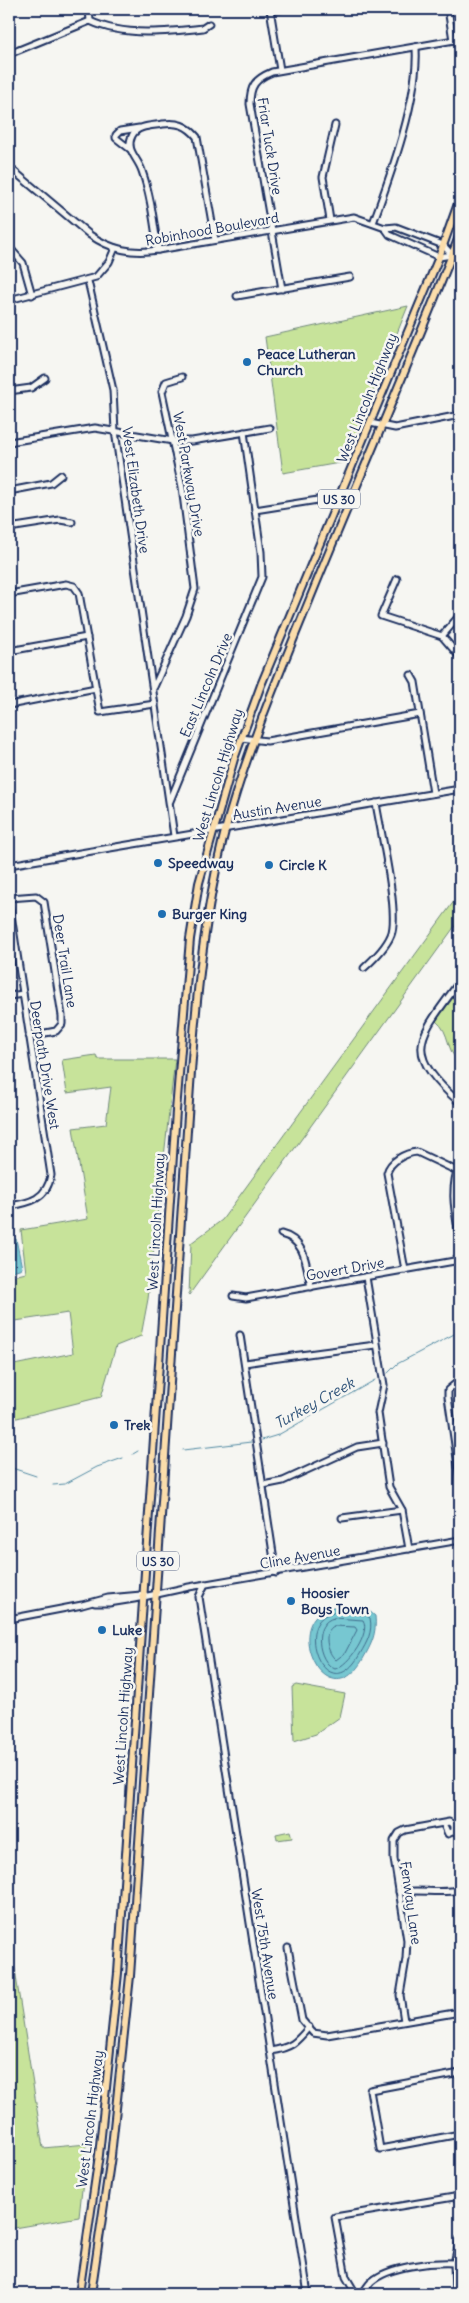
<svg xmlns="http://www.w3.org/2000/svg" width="469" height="2303" viewBox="0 0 469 2303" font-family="Delius,sans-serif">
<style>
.green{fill:#c7e39a;stroke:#71897c}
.water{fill:#77c7d1;stroke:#528aa3}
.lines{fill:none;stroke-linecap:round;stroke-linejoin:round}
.shore{stroke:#406c8c;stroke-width:1}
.stream{stroke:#528aa3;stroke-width:1}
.minor-casing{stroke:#1b2f5e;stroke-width:9}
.major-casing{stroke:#1b2f5e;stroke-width:10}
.minor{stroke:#f6f6f2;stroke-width:5}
.major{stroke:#fbddab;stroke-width:6}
.poi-dot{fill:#1f6fb2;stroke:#f6f6f2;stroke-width:2}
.labels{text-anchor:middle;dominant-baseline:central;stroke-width:5;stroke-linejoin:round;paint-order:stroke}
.shield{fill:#f6f6f2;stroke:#5d6b8a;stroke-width:1}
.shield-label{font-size:12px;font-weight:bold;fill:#1b2f5e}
.street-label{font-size:14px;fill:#1b2f5e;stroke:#f6f6f2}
.poi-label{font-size:14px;font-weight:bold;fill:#1b2f5e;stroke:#f6f6f2;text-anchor:start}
.water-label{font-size:15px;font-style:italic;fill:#32557b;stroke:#f6f6f2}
</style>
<rect width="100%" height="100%" fill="#f6f6f2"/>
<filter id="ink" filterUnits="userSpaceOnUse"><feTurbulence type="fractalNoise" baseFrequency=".02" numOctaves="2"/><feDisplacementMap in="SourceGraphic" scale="10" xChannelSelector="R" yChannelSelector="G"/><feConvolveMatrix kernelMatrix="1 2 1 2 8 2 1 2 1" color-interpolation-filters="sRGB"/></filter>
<g filter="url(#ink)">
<!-- green -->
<g class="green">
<polygon points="408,306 345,462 283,473 265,337"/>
<polygon points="460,893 460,919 189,1295 191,1243 222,1220"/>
<path d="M460 988V1063C445 1050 451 1033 436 1021Z"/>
<polygon points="96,1055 98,1059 175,1059 148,1299 141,1336 116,1346 101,1397 9,1420 9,1366 73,1353 68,1313 9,1322 9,1277 26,1273 21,1230 88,1219 73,1128 106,1124 111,1087 67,1093 62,1060"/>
<polygon points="296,1685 345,1694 340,1717 316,1734 294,1741 292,1687"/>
<polygon points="290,1831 292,1838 277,1840 276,1834"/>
<polygon points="9,1932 43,2148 87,2144 79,2217 9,2229"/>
</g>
<!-- water -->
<g class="water">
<polygon points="16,1239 22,1268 10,1272 9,1240"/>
<path d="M333 1607 368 1610 375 1616C377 1634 371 1645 363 1659 327 1723 277 1618 333 1607Z"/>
</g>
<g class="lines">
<!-- shore -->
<g class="shore">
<path d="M334 1612 366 1615 370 1618C373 1632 367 1642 360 1654 327 1713 289 1620 334 1612Z"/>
<path d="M334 1618 363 1620C371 1633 349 1665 335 1669 317 1662 312 1622 334 1618Z"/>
<path d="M334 1626 355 1627 357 1630 345 1653 336 1660C327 1653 322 1631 334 1626Z"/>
</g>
<!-- stream -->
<g class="stream">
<polyline points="388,1373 397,1364 460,1331"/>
<polyline points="262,1440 278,1435 375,1380"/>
<polyline points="183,1450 251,1442"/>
<polyline points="133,1454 138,1451"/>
<polyline points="9,1467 36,1476"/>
<polyline points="53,1485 65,1484 97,1467 123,1458"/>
</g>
<!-- minor casing -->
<g class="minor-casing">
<g id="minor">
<polyline points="89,9 90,21"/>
<polyline points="270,9 280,70"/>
<polyline points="448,9 453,40"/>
<polyline points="270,11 282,9"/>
<path d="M90 21C124 37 168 32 203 28L209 24"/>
<polyline points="9,54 90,21"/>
<polyline points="130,149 116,138 116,135 120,131 139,128"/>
<path d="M9 167 90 235C112 250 132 254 158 250L354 217 385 228 396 227 443 245 452 255"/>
<polyline points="330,220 323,177 335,125"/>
<path d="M373 223C391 174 419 98 416 47"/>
<polyline points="385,228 390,235 439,257 452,255"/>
<polyline points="9,247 23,263 32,295"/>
<path d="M158 250C154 224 151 196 142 171 138 158 125 150 132 136 137 125 153 126 163 124 177 122 187 125 197 137L215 240"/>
<polyline points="88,281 113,390 115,431 174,836"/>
<path d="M282 289 250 104C250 86 255 79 272 72L460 39"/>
<polyline points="237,296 350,277"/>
<polyline points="9,300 96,277 109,262 115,248"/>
<polyline points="9,391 31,388 45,378"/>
<polyline points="370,423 395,428 460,415"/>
<polyline points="9,442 95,428 173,441 192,441 270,428"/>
<polyline points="9,491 51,483 61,475"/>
<polyline points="255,510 324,499 349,503"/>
<polyline points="9,528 60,520 72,522"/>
<polyline points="397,579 381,616 442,636 460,657"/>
<polyline points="9,594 66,584 74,586 79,593 100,712 155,704"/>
<polyline points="442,636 460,615"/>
<polyline points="9,651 87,637"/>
<polyline points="411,675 415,682 433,793"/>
<polyline points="154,687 186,616 195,589 182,487 162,392 166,382 182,377"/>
<polyline points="9,705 96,688"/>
<polyline points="241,738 267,741 420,714"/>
<polyline points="170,801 262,577 261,552 244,432"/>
<polyline points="9,865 460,789"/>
<polyline points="9,898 36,896 44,902 62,1016 62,1024 56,1031 29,1036"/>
<path d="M9 902 51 1175C47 1199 30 1203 9 1206"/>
<path d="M364 968C374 959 386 947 391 935 400 914 380 829 376 803"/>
<path d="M460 981C419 1038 400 1050 460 1103"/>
<polyline points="9,996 23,994"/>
<path d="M460 1161C449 1191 455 1211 460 1240"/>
<path d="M281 1234C306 1240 306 1265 311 1287"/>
<path d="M405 1270 387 1173C390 1161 405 1153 417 1152L457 1171"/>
<polyline points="366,1277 384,1385 378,1413 389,1487 402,1510 409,1549"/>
<polyline points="233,1296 246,1298 460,1260"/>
<polyline points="240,1335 276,1573"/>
<path d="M245 1363C289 1356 332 1351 376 1345"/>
<polyline points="460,1380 448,1390 448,1397 460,1479"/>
<polyline points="263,1485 283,1481 357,1447 383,1443"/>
<polyline points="342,1518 402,1510"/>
<polyline points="205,1584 199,1597 308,2294"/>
<polyline points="95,1603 109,1603 134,1599 189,1587 460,1540"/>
<polyline points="9,1619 82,1605 108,1598 141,1595"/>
<path d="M399 1892C420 1889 440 1894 460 1890"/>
<polyline points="288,1948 302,2020 313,2033 327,2035 460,2012"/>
<polyline points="404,2021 400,1995 406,1959 407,1940 394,1859 394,1841 399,1833 405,1830 449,1822 454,1825 454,1831 448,1834 443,1823"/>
<path d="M270 2051C291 2048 296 2043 309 2027"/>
<polyline points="460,2073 370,2090 380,2149 460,2134"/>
<polyline points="356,2294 346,2277 335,2217 460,2196"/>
<path d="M362 2294C365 2290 368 2285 371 2282 389 2266 431 2262 454 2263"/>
<polyline points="455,2294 454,2263 460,2238"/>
</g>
</g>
<!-- major casing -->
<g class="major-casing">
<g id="major">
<polyline points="79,2294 99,2155 118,1973 176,1111 190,939 199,883 234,759 261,685 439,257 460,198"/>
<path d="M91 2294 111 2156 130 1976 190 1086C196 999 204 912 226 827 247 751 277 679 307 606 357 482 412 359 460 234"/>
</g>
</g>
<!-- minor -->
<use href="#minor" class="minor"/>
<!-- major -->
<use href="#major" class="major"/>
</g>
</g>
<!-- markers -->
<g class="poi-dot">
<circle cx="247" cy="362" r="5"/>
<circle cx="158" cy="863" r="5"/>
<circle cx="269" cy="865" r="5"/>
<circle cx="162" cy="914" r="5"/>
<circle cx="114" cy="1425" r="5"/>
<circle cx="291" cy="1601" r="5"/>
<circle cx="102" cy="1630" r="5"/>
</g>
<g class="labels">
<!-- shield labels -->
<g class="shield">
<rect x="318" y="489.5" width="42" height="19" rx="4"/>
<rect x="137" y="1551.5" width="42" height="19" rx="4"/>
</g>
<g class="shield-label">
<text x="339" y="499">US 30</text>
<text x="158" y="1561">US 30</text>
</g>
<!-- street labels -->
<g class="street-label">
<text transform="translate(270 146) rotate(81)">Friar Tuck Drive</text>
<text transform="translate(212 229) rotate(-10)">Robinhood Boulevard</text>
<text transform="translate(367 398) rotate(-68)">West Lincoln Highway</text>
<text transform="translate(189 474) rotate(80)">West Parkway Drive</text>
<text transform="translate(136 490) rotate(82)">West Elizabeth Drive</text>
<text transform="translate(206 685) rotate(-67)">East Lincoln Drive</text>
<text transform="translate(218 775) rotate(-73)">West Lincoln Highway</text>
<text transform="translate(277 808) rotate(-9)">Austin Avenue</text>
<text transform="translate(65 961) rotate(81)">Deer Trail Lane</text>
<text transform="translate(45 1065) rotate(81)">Deerpath Drive West</text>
<text transform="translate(156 1222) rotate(-87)">West Lincoln Highway</text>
<text transform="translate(345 1269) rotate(-10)">Govert Drive</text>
<text transform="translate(300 1557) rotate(-10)">Cline Avenue</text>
<text transform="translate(123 1716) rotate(-86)">West Lincoln Highway</text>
<text transform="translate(411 1903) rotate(82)">Fenway Lane</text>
<text transform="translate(265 1944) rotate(81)">West 75th Avenue</text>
<text transform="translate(90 2119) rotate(-83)">West Lincoln Highway</text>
</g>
<!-- poi labels -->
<g class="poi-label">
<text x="257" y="354">Peace Lutheran<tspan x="257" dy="16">Church</tspan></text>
<text x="168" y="863">Speedway</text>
<text x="279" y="865">Circle K</text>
<text x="172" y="914">Burger King</text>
<text x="124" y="1425">Trek</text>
<text x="301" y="1593">Hoosier<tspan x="301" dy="16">Boys Town</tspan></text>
<text x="112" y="1630">Luke</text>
</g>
<!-- water labels -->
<g class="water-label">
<text transform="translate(314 1403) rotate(-29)">Turkey Creek</text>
</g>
</g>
<!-- margin -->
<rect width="469" height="2303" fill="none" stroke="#f6f6f2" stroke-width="30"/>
<rect x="15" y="15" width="439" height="2273" fill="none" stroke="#1b2f5e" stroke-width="2" filter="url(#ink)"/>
</svg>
